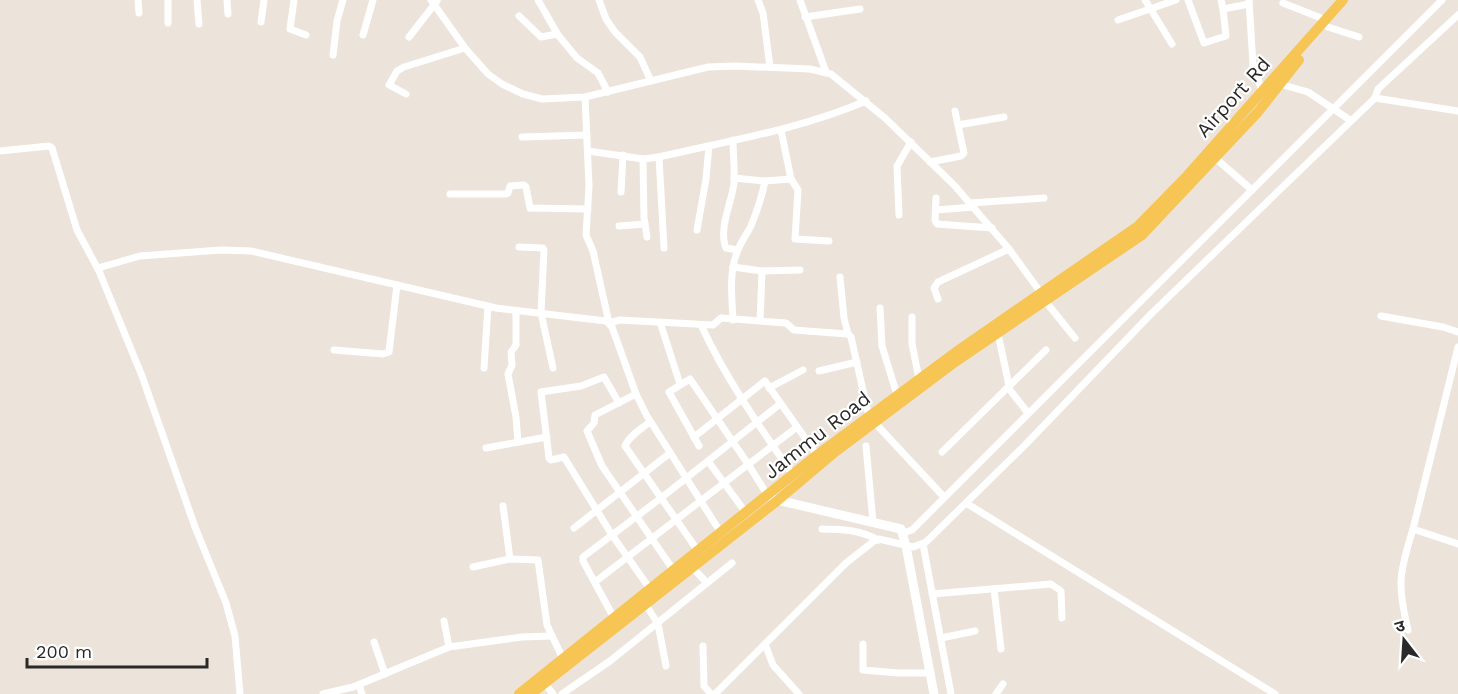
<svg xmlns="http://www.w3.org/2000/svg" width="1458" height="694" viewBox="0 0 1458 694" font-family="'Work Sans','Noto Sans Devanagari',sans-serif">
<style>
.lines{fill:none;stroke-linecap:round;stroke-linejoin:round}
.street{stroke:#fff;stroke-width:7}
.secondary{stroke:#fff;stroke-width:9}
.primary{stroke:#f7c554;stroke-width:10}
.labels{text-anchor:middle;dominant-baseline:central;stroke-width:4.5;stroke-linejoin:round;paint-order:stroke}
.street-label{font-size:20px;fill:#292929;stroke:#fff}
</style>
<rect width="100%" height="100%" fill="#ece3da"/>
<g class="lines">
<!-- street -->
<g class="street">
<polyline points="138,0 139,13"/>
<polyline points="168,0 168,23"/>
<polyline points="197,0 199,24"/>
<polyline points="227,0 228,14"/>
<polyline points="294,0 290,29 306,35"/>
<polyline points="431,0 465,48 488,74 502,84 523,94 542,99 585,97 708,67 734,66 810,69 831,74 885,118 954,185 1009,249 1041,293"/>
<polyline points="538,0 558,35 577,58 598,73 608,92"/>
<polyline points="599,0 606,19 615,32 640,57 651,81"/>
<polyline points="758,0 763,13 770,67"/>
<polyline points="800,0 826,72"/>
<polyline points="1145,0 1172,44"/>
<polyline points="1188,0 1204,43 1226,36 1223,9"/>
<polyline points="1221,0 1223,9 1249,4"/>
<polyline points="1249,0 1253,65 1262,91"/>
<polyline points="1283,3 1326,20"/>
<polyline points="519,16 541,37 557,34"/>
<polyline points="805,17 860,9"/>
<polyline points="1118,20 1176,0"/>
<polyline points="261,22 264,0"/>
<polyline points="1328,27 1359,37"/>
<polyline points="363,35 373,0"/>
<polyline points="409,37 437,1"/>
<polyline points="333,55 337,21 343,0"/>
<polyline points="1280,84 1308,92 1350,120"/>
<polyline points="406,94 389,85 397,71 404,67 465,48"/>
<polyline points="585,97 589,186 586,235 593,251 609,323 620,320 713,325 721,318 786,323 794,330 807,331 848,334 851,337 869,417"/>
<polyline points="1375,98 1458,111"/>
<polyline points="958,125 1004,117"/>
<polyline points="781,130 791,179 798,190 795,239 829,241"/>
<polyline points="522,137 587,135"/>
<path d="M733 140C733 154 735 169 734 183 732 202 718 229 726 248L738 250"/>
<polyline points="0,151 49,146 52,148 77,230 99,271 142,376 195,527 226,603 235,636 240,694"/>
<path d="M588 151 643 159 659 157C728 141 801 129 866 101"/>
<polyline points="659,157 664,248"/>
<polyline points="1214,157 1252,190"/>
<polyline points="643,159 644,218 647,237"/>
<polyline points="930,162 961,156 964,153 955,111"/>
<polyline points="734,178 765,181 791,179"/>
<polyline points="621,192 623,155"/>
<polyline points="450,194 506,194 508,193 510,186 524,185 526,187 530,208 588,209"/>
<polyline points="936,198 935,220 937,224 992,228"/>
<polyline points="970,203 1044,198"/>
<polyline points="936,210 974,207"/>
<polyline points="899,215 897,166 911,142"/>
<polyline points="619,226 645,224"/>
<polyline points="697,230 706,179 709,146"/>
<polyline points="519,247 543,248 544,250 541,313 553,368"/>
<polyline points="733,267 762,271 800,270"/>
<polyline points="98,268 140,256 221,250 251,251 496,308 606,321 612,327 636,394 647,416 721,533"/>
<polyline points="840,277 844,318 848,334"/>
<polyline points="938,299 934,288 938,282 1009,249"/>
<polyline points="1046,302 1075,338"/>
<polyline points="880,308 882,346 897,395"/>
<polyline points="516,311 516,345 511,352 512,365 508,374 516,417 518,442"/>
<polyline points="1381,316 1443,327 1458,332"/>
<polyline points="912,317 912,344 919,379"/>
<path d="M733 320C732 298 729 276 736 255 739 244 746 236 751 226 757 211 762 197 765 181"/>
<polyline points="760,321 762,271"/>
<polyline points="660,322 680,384"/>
<path d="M701 325C726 379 759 426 793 475"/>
<polyline points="998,334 1010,390 1028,413"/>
<polyline points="334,350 383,354 389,352 397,285"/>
<polyline points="484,368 488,306"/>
<polyline points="819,371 857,362"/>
<polyline points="769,388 803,370"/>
<polyline points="636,394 595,415 594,423 587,431 602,466 674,571"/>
<polyline points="619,403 604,377 581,386 541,392 549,458 551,460 564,457 612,535 650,589"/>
<path d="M650 422C641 429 629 436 625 446L698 551"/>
<polyline points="875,423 944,497"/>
<polyline points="694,437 765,381 817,455"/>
<polyline points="699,446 669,392 690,379 748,464 768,496"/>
<polyline points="866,446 873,522"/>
<polyline points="486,448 547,437"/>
<polyline points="942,452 1046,350"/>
<polyline points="708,461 746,513"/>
<polyline points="966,503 1275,694"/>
<polyline points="503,506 510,559"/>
<polyline points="574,528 670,453"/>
<path d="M822 529C841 529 861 530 878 540"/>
<polyline points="1413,529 1458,347"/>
<polyline points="903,533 912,530 1442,0"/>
<polyline points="923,544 951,694"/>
<polyline points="473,567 510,559 538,560 547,625 563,659"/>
<polyline points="692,567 707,583"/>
<polyline points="595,582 797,427"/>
<polyline points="994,589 1001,649"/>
<polyline points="932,594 1051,584 1061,591 1062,618"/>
<polyline points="646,605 658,624 666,666"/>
<polyline points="614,618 583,561 583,557 661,498 780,404"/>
<polyline points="444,621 449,647"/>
<path d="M1408 630C1397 584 1399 574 1413 529L1458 544"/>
<polyline points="941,638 975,631"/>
<polyline points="374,642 385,674"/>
<polyline points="765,644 773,665 799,694"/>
<polyline points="863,644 863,670 898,673 931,673"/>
<polyline points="703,646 704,686 711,694"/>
<polyline points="545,684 553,694"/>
<polyline points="359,685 362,694"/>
<polyline points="323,694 353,687 449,647 522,637 551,636"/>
<polyline points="562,694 610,661 732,563"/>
<polyline points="715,694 846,563 874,541 879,539 913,547 926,542 1025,445 1152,313 1375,98 1378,89 1458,15"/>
<polyline points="996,694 1003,684"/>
</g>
<!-- secondary -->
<polyline class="secondary" points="773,499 901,529 906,546 934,694"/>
<!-- primary -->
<g class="primary">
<polyline points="519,694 817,455 960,349 1138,226 1185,178 1343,0"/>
<polyline points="531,694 777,501 835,452 955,362 1142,235 1258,112 1299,60"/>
</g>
</g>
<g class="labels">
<!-- street labels -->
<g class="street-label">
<text transform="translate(1233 97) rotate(-48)">Airport Rd</text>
<text transform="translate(817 435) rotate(-38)">Jammu Road</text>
</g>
</g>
<!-- north arrow -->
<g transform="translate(1404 640) rotate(343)" stroke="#ffffff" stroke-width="4.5" paint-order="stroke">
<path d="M0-4.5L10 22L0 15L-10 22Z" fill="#292929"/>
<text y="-9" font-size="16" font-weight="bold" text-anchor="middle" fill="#292929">उ</text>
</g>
<!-- scale -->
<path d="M27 658v9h180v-9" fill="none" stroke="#292929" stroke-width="3"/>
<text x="36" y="658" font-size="18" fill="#292929" stroke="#ffffff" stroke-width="4.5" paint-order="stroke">200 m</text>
</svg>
